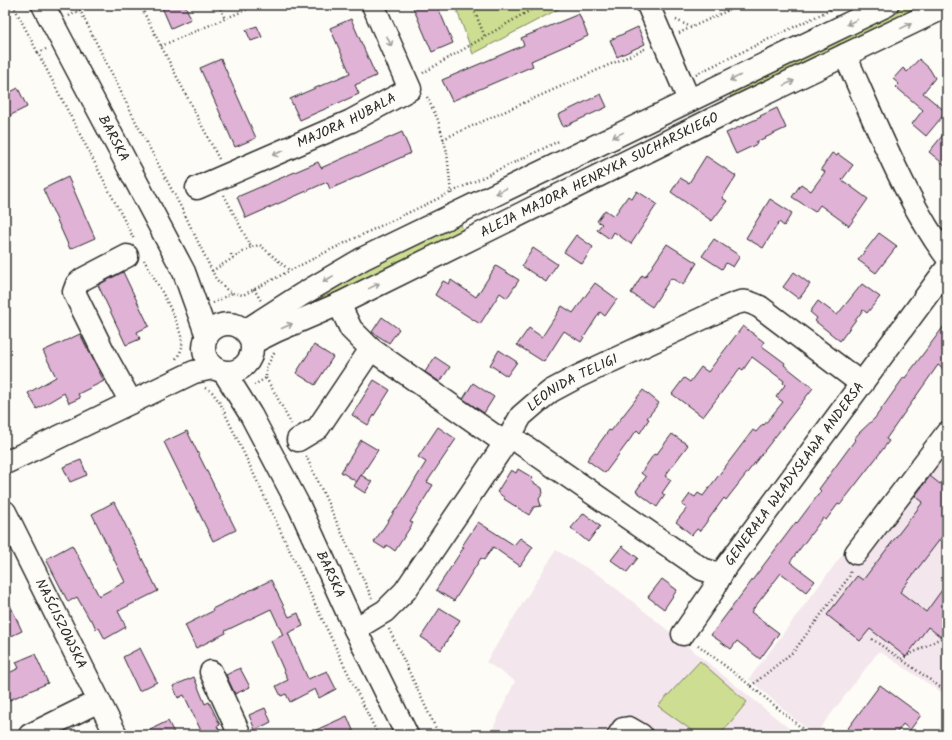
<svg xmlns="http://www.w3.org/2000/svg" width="952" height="740" viewBox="0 0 952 740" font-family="Kalam,sans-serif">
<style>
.built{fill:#f4e6ed}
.green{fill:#cddd91;stroke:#7c845e}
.building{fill:#dfb2d6;stroke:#2b2b2b}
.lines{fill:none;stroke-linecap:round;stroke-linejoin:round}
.minor-casing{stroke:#2b2b2b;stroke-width:25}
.path{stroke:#2b2b2b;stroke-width:2.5;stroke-dasharray:1 3;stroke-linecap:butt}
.minor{stroke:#fdfcf7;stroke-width:22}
.oneway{stroke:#9e9e9b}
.labels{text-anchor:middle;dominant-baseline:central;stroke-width:4;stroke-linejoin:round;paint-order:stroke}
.street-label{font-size:14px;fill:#2b2b2b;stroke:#fdfcf7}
</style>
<rect width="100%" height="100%" fill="#fdfcf7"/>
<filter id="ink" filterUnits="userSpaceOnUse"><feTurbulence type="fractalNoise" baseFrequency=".025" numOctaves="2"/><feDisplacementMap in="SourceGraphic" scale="8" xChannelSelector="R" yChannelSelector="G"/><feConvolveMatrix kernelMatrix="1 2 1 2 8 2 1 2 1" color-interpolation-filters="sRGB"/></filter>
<g filter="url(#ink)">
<!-- built -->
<g class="built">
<polygon points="947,415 947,696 879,651 815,735 813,735 749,679"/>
<polygon points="556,550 602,577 797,735 490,735 515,681 486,662"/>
</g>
<!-- green -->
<g class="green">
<polygon points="455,5 566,5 473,54"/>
<polygon points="906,5 931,5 731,99 729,90"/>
<polygon points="459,221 464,232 287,319 312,294"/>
<polygon points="700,661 747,702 720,735 698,735 658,706"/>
</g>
<!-- building -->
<g class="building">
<polygon points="161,5 185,5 191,19 171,28"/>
<polygon points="412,5 437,5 453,43 432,52"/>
<polygon points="579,14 588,36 531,61 533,66 452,101 442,80 524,45 521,38"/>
<polygon points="351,19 376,76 355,85 359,94 300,120 290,99 350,73 330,28"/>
<polygon points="257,26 262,37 251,41 246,30"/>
<polygon points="638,27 645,44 617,57 610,40"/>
<polygon points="221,59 256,138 235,147 200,68"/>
<polygon points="919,59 929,68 935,78 923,93 946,112 926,136 912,124 923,110 896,87 899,84 893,79 903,68 907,72"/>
<polygon points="18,88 27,107 5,118 5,95"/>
<polygon points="601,94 607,107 563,127 558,115"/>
<polygon points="777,108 786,128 756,142 757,144 736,154 726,133 761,117 760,116"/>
<polygon points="947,130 947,167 929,152"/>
<polygon points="402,132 411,153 330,189 327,182 246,218 237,197 318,162 321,168"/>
<polygon points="832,153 837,156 838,154 853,165 842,180 868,199 849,226 820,205 815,212 792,197 801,184 811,191 825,172 821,169"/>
<polygon points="706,156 736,176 722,198 727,201 712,221 671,192 680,178 689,183"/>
<polygon points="68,177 95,238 70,249 43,189"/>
<polygon points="637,191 657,204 631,244 614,232 610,239 597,230 602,224 597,221 605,210 614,216 628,196 632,199"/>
<polygon points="770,199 792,213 784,226 779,222 763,248 746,238"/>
<polygon points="879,233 897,246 876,273 858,260"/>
<polygon points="576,235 593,247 582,264 564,252"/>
<polygon points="714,239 740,256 733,267 726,263 722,269 702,256"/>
<polygon points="667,244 697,263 683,285 671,278 652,307 631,293 642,275 645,277"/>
<polygon points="533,248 557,264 546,282 522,266"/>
<polygon points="496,266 519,280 507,298 500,293 480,324 435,295 443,281 449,284 451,280 476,297"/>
<polygon points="123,272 149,326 137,332 140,339 126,345 98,285"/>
<polygon points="794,272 810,284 799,299 783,287"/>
<polygon points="595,283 617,299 605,316 600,312 581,342 564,331 544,362 517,345 529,328 542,337 562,306 573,313"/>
<polygon points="862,284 880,297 867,313 863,310 840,341 815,321 817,318 810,312 818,301 837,315"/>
<polygon points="382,317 399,329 389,343 372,332"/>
<polygon points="947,322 947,372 938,365 886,439 889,441 877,457 840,505 838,504 826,520 823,518 790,562 815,581 806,592 781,573 751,612 779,633 760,659 737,641 731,649 711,635 796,522 797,523 821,491 819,489 855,440 854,439 859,433 875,418 904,377 905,378"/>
<polygon points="743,326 764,342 762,346 785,363 784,365 813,388 726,500 724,498 700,531 697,529 692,535 676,522 687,508 682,505 690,494 695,497 698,493 703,496 753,430 756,432 763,424 764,425 783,402 776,397 785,385 783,383 784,381 752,357 743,370 740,368 703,417 672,394 684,378 690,382 701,367 708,372"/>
<polygon points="80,334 104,381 78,394 80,398 69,403 64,393 37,409 28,393 56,377 43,351"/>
<polygon points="314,345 333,357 315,385 296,373"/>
<polygon points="499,350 517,362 507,376 490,365"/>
<polygon points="435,357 450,367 440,382 425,372"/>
<polygon points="374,380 390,390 368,425 352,415"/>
<polygon points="473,383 494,397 484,413 463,399"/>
<polygon points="643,390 659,403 647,418 649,419 640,433 637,430 605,473 587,460 609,430 611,431"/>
<polygon points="438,427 456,439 427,482 433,485 410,522 413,523 395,551 387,545 385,549 374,542 396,509 397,509 426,462 418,457"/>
<polygon points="187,431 236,530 213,541 164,442"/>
<polygon points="672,434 688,445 665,476 671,480 662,493 665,495 657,507 636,491 646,477 641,473 654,454 656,455"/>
<polygon points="361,440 378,450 357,482 341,472"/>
<polygon points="81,460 87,475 70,482 63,467"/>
<polygon points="518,469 533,478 531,481 542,488 543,493 539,499 541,506 534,507 529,515 504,499 505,498 497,492 511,470 516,473"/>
<polygon points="947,474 947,530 900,592 926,612 947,583 947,628 941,637 928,627 906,657 870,629 860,641 827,615 857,576 863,580 923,502 915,496 930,476 940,484"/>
<polygon points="361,475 372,482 365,493 354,486"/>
<polygon points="114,502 158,591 118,611 126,627 105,639 99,628 96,629 92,620 90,620 77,597 68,602 46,559 72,545 99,596 125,582 92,514"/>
<polygon points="584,513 600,526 588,542 571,528"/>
<polygon points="478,522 514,545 520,538 533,547 520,566 493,547 484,560 481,558 454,601 436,590 464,547 462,546"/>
<polygon points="622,546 638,558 627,572 611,560"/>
<polygon points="662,579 677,590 664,609 648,597"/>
<polygon points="271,580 289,617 298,613 303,626 288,633 308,679 327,671 336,689 319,698 315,689 290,702 286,694 281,696 276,686 288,680 271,641 283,635 271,609 225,631 226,633 196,648 185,625 213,611 212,609"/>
<polygon points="5,594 22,631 5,639"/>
<polygon points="440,608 460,620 441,650 421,637"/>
<polygon points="140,648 157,682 139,691 123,657"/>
<polygon points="35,654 48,683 5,702 5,675 19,668 16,662"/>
<polygon points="240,668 250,687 235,694 226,675"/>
<polygon points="194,677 205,704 209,702 220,725 217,726 222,735 203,735 184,695 178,698 173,686"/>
<polygon points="880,685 921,715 910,730 903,724 895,735 843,735"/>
<polygon points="265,708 271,722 255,730 249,715"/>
<polygon points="347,716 355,735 305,735"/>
<polygon points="168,721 175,735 139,735"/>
</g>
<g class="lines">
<!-- minor casing -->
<g class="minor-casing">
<g id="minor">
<path id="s1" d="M43 5 184 272 207 336"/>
<polyline points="648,5 689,100"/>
<path d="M845 55C865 100 884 146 906 189 918 213 931 236 947 257"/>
<path id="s2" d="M197 188 351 121 410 89 373 5"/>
<polyline points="127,256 83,279 77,284 74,292 105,355 131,402"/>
<polyline points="339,304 351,329 371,349 505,443"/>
<circle cx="228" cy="348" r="24"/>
<polyline points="245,331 301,295 364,258 887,5"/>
<path id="s3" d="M252 343 276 331 339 304 731 110 947 6"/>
<path id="s4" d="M224 372 251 415 300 508 355 629 407 735"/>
<path id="s5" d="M510 436 702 569 715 573 723 571 947 268"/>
<polyline points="298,440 318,428 371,349"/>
<polyline points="5,463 194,372 213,368"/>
<path id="s6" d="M5 512 116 735"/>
<polyline points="856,553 947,433"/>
<path id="s7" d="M355 629 385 611 405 591 510 436 521 416 536 403 551 391 579 376 729 306C744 300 746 300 760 307L862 384"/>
<polyline points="683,634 712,592 723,571"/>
<polyline points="211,672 240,735"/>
<polyline points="30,735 99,701"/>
<polyline points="619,735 623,729 629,728 641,735"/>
</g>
</g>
<!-- path -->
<g class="path">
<polyline points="13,5 38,53"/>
<polyline points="140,5 219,159"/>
<polyline points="219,5 225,19"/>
<polyline points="472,5 485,37"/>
<polyline points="69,16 80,10 138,126 184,213 216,279 226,289 232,293 243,295 328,251 559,141"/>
<polyline points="676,20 691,27"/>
<polyline points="679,33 740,5"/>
<polyline points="161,46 257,5"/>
<polyline points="46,49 38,53 134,239"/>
<polyline points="423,73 539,5"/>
<polyline points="696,74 840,5"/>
<polyline points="427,97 438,120 447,152 451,194"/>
<polyline points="443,139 647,48"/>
<polyline points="224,195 251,247 260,245 289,270"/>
<polyline points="231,254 232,258"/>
<path d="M144 260C154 278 185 329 182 347 181 352 178 356 175 360"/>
<polyline points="212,271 251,247"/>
<polyline points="254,289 261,301"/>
<polyline points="213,303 232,293"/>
<polyline points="266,378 276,395 291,424"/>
<polyline points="254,385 266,378 266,368 274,353"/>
<path d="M205 388 212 392 220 403C273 514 324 625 378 735"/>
<path d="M306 456C328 503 350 551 372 598"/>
<polyline points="389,629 439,735"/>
<polyline points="947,633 943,637 901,659 947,692"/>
<polyline points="872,639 901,659"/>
<polyline points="698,645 751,686 810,735"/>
<polyline points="751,686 794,651 849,577 851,569"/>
</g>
<!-- minor -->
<use href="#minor" class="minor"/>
</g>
<!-- one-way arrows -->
<defs><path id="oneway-shaft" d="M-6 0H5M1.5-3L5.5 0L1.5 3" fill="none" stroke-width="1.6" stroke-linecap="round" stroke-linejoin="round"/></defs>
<g class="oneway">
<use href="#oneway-shaft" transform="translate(852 22) rotate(154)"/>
<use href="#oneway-shaft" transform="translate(906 26) rotate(-26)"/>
<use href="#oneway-shaft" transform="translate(389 41) rotate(66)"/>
<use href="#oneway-shaft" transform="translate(735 78) rotate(154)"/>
<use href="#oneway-shaft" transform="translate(789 83) rotate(-25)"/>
<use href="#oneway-shaft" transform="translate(618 135) rotate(154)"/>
<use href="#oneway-shaft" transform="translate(278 153) rotate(156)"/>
<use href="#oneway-shaft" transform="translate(501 191) rotate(154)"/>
<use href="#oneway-shaft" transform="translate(328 279) rotate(150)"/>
<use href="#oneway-shaft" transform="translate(374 286) rotate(-26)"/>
<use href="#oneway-shaft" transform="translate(287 326) rotate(-24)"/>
</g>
</g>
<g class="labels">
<!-- street labels -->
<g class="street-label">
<text stroke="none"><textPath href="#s2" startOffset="164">MAJORA HUBALA</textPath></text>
<text stroke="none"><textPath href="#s1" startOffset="151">BARSKA</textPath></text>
<text stroke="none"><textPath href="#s3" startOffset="386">ALEJA MAJORA HENRYKA SUCHARSKIEGO</textPath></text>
<text stroke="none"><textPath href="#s7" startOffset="335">LEONIDA TELIGI</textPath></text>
<text stroke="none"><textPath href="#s5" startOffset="376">GENERAŁA WŁADYSŁAWA ANDERSA</textPath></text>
<text stroke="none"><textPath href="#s4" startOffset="229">BARSKA</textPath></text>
<text stroke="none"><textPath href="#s6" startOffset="125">NAŚCISZOWSKA</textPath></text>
</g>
</g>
<!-- margin -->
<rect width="952" height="740" fill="none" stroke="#fdfcf7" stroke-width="20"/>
<rect x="10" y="10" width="932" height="720" fill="none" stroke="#2b2b2b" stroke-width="1.5" filter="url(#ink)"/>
</svg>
